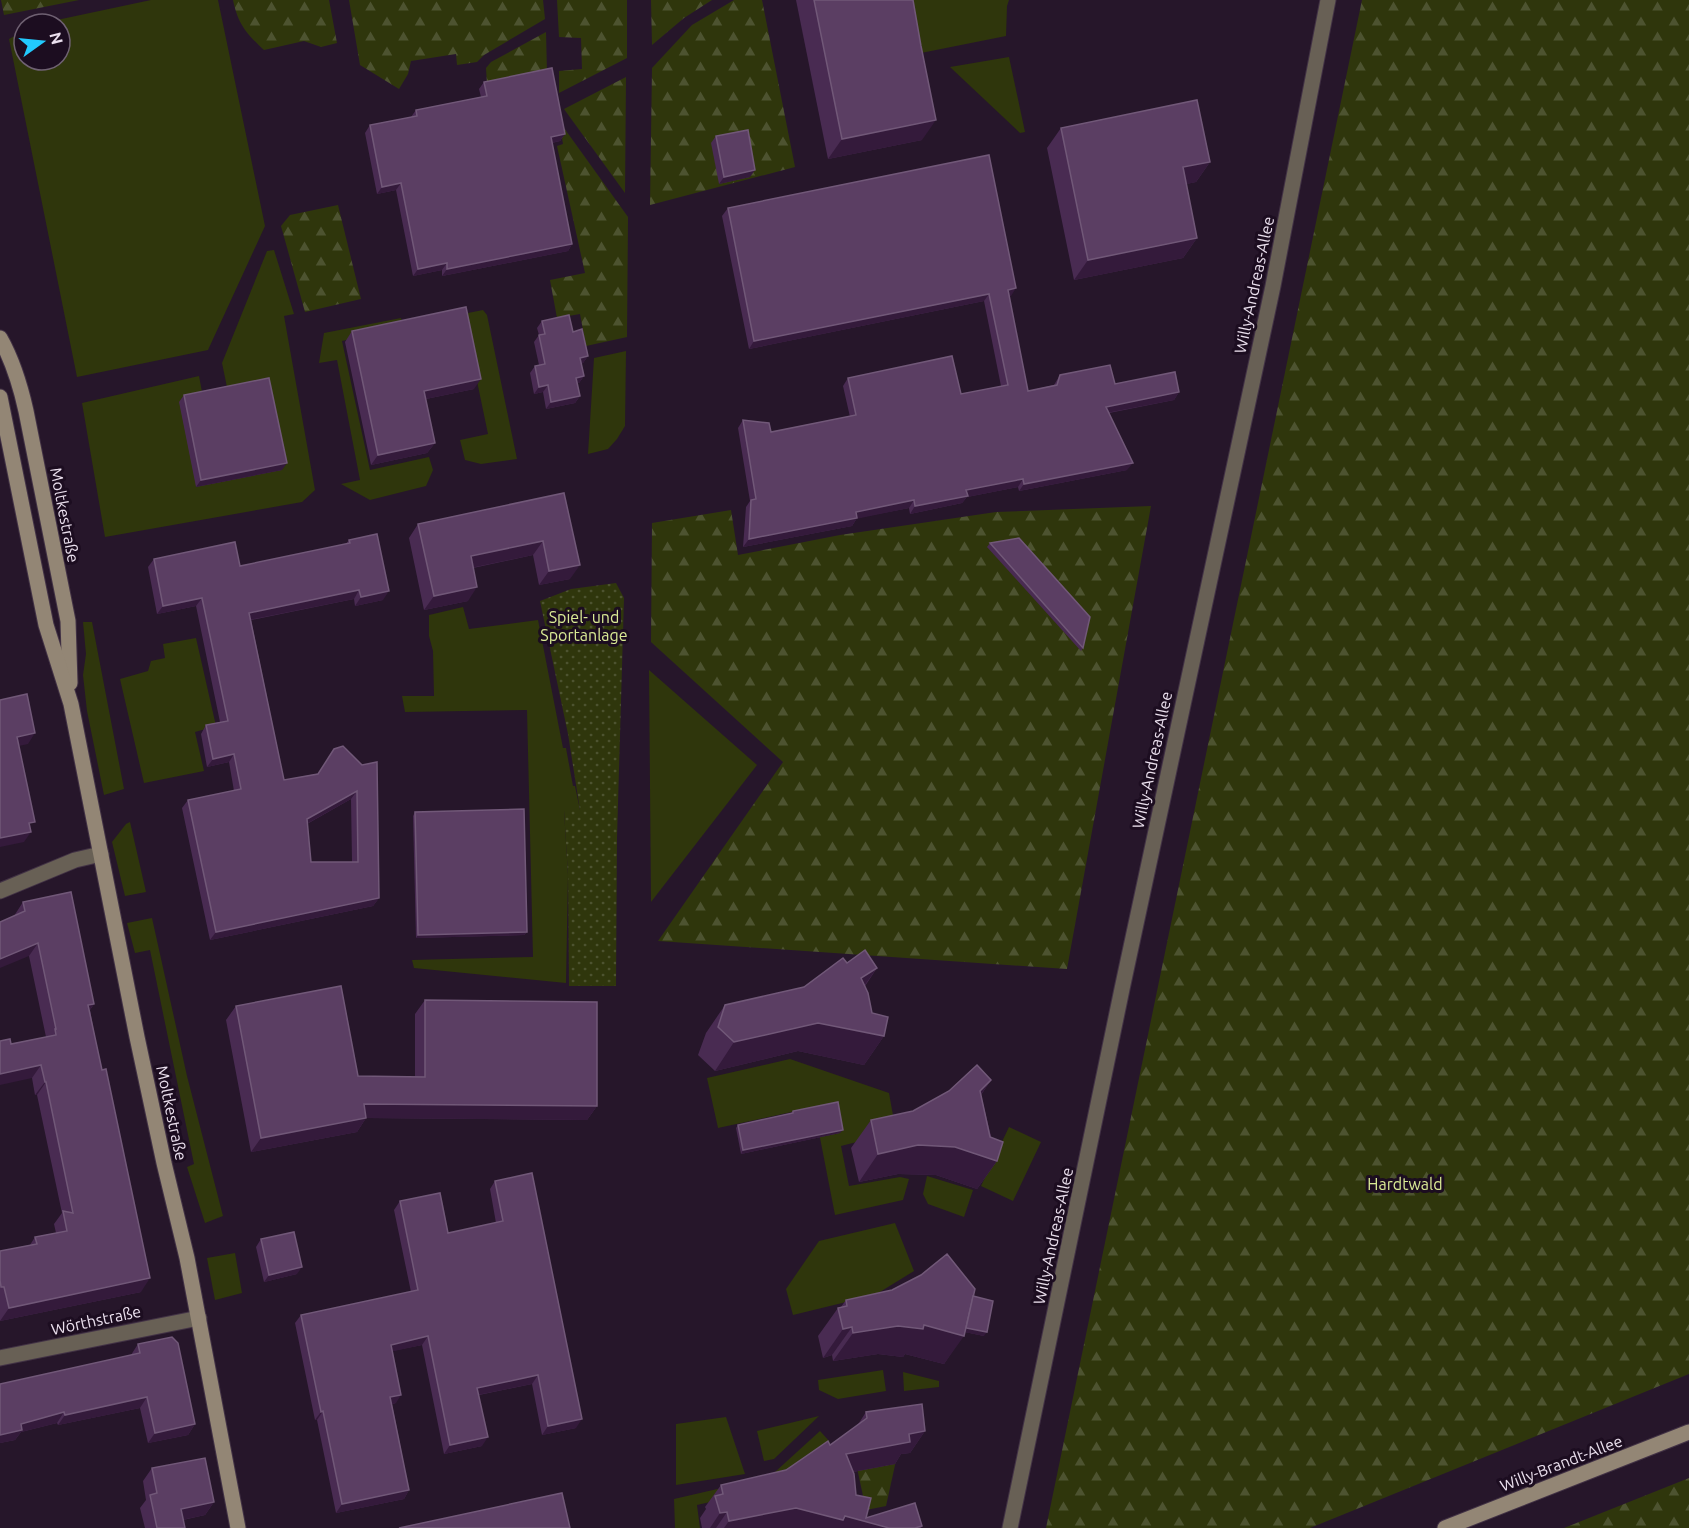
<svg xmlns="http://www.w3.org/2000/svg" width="1689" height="1528" viewBox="0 0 1689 1528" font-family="Ubuntu,sans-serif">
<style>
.grass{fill:#2f360c}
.forest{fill:url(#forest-firs)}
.park{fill:url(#park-dots)}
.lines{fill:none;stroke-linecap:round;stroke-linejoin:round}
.street-casing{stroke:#423245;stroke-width:17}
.secondary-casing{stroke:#423245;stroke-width:17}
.street{stroke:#686055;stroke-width:15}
.secondary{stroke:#938675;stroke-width:15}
.wall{fill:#492b52;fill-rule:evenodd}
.shaded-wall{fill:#341a3b}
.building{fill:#5b3e63;stroke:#715878;stroke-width:1.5;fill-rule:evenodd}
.labels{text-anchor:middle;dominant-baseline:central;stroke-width:6;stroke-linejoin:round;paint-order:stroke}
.street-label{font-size:16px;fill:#ebe0ee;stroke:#1c0d20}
.park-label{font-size:16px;fill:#daeb95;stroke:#1c0d20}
</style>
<defs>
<pattern id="forest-firs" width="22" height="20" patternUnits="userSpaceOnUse" patternTransform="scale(1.5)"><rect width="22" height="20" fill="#2f360c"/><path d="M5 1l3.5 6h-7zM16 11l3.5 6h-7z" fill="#4d5330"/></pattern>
<pattern id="park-dots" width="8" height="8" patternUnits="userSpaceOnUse" patternTransform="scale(1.5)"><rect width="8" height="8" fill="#2f360c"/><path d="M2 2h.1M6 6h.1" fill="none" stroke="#4d5330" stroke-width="1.8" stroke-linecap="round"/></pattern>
</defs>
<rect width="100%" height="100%" fill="#26162a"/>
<!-- grass -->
<g class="grass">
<polygon points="151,0 218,0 265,226 208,350 77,377 9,39 24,31 24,60 60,60 60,24 38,24"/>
<polygon points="896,0 1009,0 1007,6 1006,36 906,56"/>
<polygon points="1009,57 1025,132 1020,133 950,67"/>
<polygon points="274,250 294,314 284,316 315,490 302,502 105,537 82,403 199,376 203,397 228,392 222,363 267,251"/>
<polygon points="483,310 487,315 517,459 481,464 465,460 460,440 488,434 463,314"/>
<polygon points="401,318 403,327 342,341 370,470 429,457 433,470 426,486 370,500 341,484 360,480 337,360 319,363 324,333"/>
<polygon points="626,351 625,426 617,439 608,449 588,454 594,358"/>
<polygon points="463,607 469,629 538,620 563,748 566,748 573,786 575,786 580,810 564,810 568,875 566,983 414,968 412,960 533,957 527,710 405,712 402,696 434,696 433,651 429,636 429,615"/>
<polygon points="83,622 92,622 124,789 104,795 87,711 83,675 86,654"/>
<polygon points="196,638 216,726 195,732 204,771 144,783 120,679 148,671 151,661 165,658 163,644"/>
<polygon points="649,670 757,765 651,902"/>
<polygon points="130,822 146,892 125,896 112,842 126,824"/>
<polygon points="152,918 187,1076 223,1216 205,1223 187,1167 194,1164 150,950 135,953 127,923"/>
<polygon points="790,1059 889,1093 896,1132 841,1146 849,1186 900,1177 909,1179 903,1200 835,1215 814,1107 718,1128 707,1078"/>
<polygon points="1009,1127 1041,1142 1013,1201 981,1186"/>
<polygon points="927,1176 973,1190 964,1217 928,1204 923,1194"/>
<polygon points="895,1223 914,1271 875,1295 793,1315 786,1289 819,1241"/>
<polygon points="235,1253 242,1293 215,1300 207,1258"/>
<polygon points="883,1370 886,1391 838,1399 819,1390 818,1380"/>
<polygon points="903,1372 939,1381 939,1387 904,1391"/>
<polygon points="819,1416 774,1459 764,1461 757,1431"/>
<polygon points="726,1417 745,1474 676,1485 676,1424"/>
<polygon points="820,1431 830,1442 777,1484 775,1472"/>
<polygon points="752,1481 754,1492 697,1505 700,1528 675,1528 674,1499"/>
</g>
<!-- forest -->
<g class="forest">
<polygon points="1,0 79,0 4,15"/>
<path d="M233 0H329L337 43 321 47 304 41 264 50C246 33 238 24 233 0Z"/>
<polygon points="349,0 543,0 545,19 484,55 477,62 457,65 456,54 411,61 408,74 399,89 360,65"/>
<polygon points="557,0 627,0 627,58 559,93 559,71 582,69 581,38 559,37"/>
<polygon points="651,0 712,0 684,18 652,45"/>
<polygon points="734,0 762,0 795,167 650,205 652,68 692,25"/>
<polygon points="1362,0 1689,0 1689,1374 1310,1528 1046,1528"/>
<polygon points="546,32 547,73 487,84 486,68 491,62"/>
<polygon points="626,77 625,193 564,109"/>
<polygon points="559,121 628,217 627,337 586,346 580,314 557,318 550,280 585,273 557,146 563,144"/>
<polygon points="338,205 361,299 305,312 281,226 290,215"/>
<polygon points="1151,506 1067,969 658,941 783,762 651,642 652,523 731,510 738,555 840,535 996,512"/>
<polygon points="897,1456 886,1506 866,1510 856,1463"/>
<polygon points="1689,1478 1689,1528 1564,1528"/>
</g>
<!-- park -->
<polygon class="park" points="616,583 624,598 617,838 616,986 569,986 568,875 564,810 580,810 568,734 540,601 571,589"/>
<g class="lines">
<!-- street casing -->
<g class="street-casing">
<g id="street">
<polyline points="0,891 75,860 101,854"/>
<polyline points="0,1358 199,1318"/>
<polyline points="1010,1528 1122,989 1273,286 1328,0"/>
</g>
</g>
<!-- secondary casing -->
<g class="secondary-casing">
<g id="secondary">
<path d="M0 338C13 361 20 384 26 411L68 621 70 683"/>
<polyline points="0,397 46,625 71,704 137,1037 164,1163 187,1258 238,1528"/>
<polyline points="1445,1528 1689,1432"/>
</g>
</g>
<!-- street -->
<use href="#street" class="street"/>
<!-- secondary -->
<use href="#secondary" class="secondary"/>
</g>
<!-- wall -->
<g class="wall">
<polygon points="796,0 913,0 922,140 828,159"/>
<polygon points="484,82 565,134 560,141 552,143 572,244 568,251 442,276 442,270 413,276 396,190 377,194 365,133 370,125 411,117 416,110 481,97 479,89"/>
<polygon points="1061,128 1210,162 1196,182 1186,184 1197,238 1183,258 1074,280 1047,148"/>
<polygon points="716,136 750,177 719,184 711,143"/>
<polygon points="728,208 1011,296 1009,296 1028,391 1054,385 1060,375 1179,392 1174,400 1109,413 1127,470 1019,491 1018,487 967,497 962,503 910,514 909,508 857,518 852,526 743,547 746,507 750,501 738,428 743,420 771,432 850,417 843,386 848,378 961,394 1001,386 984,301 749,349 722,216"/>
<polygon points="542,321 573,332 588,356 583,363 581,364 584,376 579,383 577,383 580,396 575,403 546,409 543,392 534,394 530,373 535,366 539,365 534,342 539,335 537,328"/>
<polygon points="352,331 474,389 426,399 435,443 427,453 371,465 345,342"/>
<polygon points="184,395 282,470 196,487 179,402"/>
<polygon points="564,493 570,579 539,585 533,555 473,568 468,601 424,610 409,538 418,524"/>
<path d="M349 540 383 600 355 606 354 599 251 620 284 780 362 765 379 898 373 906 210 940 182 808 188 800 234 791 229 762 207 767 201 734 206 725 220 722 196 606 157 614 148 567 154 559 240 566 346 544ZM351 799 352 862H311L307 824Z"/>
<polygon points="990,543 1083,648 1081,651 987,547"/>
<polygon points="415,812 527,932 524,935 416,938 413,816"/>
<polygon points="23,902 94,1004 90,1010 141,1292 0,1321 0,1251 30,1245 35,1237 56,1233 54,1224 62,1213 37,1095 35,1095 32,1078 11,1044 46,1037 29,956 14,916"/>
<polygon points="847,963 877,968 865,986 872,1013 884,1036 864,1065 798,1051 715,1071 698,1055 706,1033 725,1005 804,987"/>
<polygon points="425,1000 597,1106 587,1120 366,1118 357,1132 251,1152 226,1020 236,1006 358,1076 415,1077 415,1014"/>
<polygon points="991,1080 981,1095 997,1161 977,1189 936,1175 898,1174 859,1182 851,1148 871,1120 913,1111"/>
<polygon points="793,1111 840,1133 741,1154 736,1128 738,1125 791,1113"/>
<polygon points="495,1181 576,1428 542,1435 532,1384 479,1395 482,1446 444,1454 422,1345 392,1351 396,1403 392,1404 409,1490 404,1499 336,1513 317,1420 315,1420 295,1323 301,1315 411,1292 394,1210 400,1201 448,1233 496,1223 490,1189"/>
<polygon points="261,1239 297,1274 264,1282 256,1247"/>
<polygon points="973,1296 984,1336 965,1332 944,1364 905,1354 903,1357 878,1354 833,1361 832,1355 823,1358 818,1336 838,1308 841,1307 846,1300"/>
<polygon points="138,1344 195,1424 188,1435 148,1443 140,1408 58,1425 57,1423 21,1432 15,1440 0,1443 0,1384 131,1355"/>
<polygon points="866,1412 925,1431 910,1453 901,1454 895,1464 853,1472 856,1495 866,1518 922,1526 921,1528 702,1528 700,1518 706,1509 705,1507 721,1485 786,1470 830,1445 857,1426"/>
<polygon points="152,1468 214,1502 205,1515 183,1520 185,1528 145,1528 140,1508 146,1500 143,1481"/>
</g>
<!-- shaded-wall -->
<g class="shaded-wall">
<polygon points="936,120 922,140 828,159 842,139"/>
<polygon points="565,134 560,141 546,144 551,137"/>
<polygon points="1210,162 1196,182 1169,188 1183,167"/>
<polygon points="755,170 750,177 719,184 724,177"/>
<polygon points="401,183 396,190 377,194 382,187"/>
<polygon points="1197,238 1183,258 1074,280 1088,260"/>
<polygon points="572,244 568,251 442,276 447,269"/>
<polygon points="447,263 442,270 413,276 418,269"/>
<polygon points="1016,288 1011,296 1003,297 1008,290"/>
<polygon points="989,294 984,301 749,349 754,341"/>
<polygon points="588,356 583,363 575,365 580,358"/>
<polygon points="584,376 579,383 571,385 576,378"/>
<polygon points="481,379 474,389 416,401 424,391"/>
<polygon points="548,385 543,392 534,394 539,387"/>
<polygon points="1179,392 1174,400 1101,414 1106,407"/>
<polygon points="580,396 575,403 546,409 551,402"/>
<polygon points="435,443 427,453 371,465 378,455"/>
<polygon points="287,463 282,470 196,487 201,480"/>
<polygon points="1133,463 1127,470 1019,491 1024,484"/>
<polygon points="1023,479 1018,487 967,497 962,503 910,514 915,506 966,490"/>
<polygon points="914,500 909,508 851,520 857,518 852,526 743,547 749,539 856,512"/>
<polygon points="543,541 533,555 461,570 471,556"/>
<polygon points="580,565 570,579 539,585 549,571"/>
<polygon points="477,587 468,601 424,610 434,596"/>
<polygon points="359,590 354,599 244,621 249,613"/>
<polygon points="389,591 383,600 355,606 361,597"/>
<polygon points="202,598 196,606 157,614 163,606"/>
<polygon points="35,733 28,744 9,748 17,737"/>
<polygon points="234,754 229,762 207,767 213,759"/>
<polygon points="357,791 351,799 301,827 307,819"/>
<polygon points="31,832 24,842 0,847 0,838"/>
<polygon points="379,898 373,906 210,940 216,932"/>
<polygon points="527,932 524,935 416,938 418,935"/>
<polygon points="38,943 29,956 0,968 0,959"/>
<polygon points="877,968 857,996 861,978"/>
<polygon points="94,1004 85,1017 88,1005"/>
<polygon points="818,1023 884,1036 864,1065 798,1051 715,1071 734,1042"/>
<polygon points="41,1065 32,1078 0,1085 0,1074"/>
<polygon points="991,1080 971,1109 980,1091"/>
<polygon points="45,1082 46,1082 37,1095 35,1095"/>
<polygon points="364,1104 597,1106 587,1120 366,1118 357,1132 251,1152 261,1138"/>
<polygon points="843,1130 840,1133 741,1154 743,1150"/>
<polygon points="918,1145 955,1147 997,1161 977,1189 936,1175 898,1174 859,1182 878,1154"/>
<polygon points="302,1267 297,1274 264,1282 269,1275"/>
<polygon points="150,1278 141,1292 0,1321 9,1308"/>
<polygon points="924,1325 964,1336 944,1364 905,1354 903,1357 878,1354 833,1361 853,1333 898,1326"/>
<polygon points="852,1327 832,1355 823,1358 843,1329"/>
<polygon points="966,1328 987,1332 984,1336 964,1332"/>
<polygon points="428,1336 422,1345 385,1353 391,1345"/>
<polygon points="538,1375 532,1384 472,1396 477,1388"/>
<polygon points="401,1395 396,1403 384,1406 390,1397"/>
<polygon points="147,1397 140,1408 58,1425 65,1415"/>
<polygon points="323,1411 317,1420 315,1420 321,1412"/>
<polygon points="64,1412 57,1423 21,1432 15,1440 0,1443 0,1435 21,1424"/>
<polygon points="582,1419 576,1428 542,1435 548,1426"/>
<polygon points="195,1424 188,1435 148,1443 155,1433"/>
<polygon points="925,1431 910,1453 901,1454 895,1464 831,1476 846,1454 909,1434"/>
<polygon points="488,1437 482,1446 444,1454 450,1445"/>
<polygon points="409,1490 404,1499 336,1513 342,1504"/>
<polygon points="214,1502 205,1515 172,1522 181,1509"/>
<polygon points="796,1508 845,1516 889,1528 724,1528 729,1521"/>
<polygon points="727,1512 716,1528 710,1528 720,1513"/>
</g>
<!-- building -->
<g class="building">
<polygon points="814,0 913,0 921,46 936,120 842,139"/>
<polygon points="552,68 565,134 551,137 572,244 447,269 447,263 418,269 401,183 382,187 370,125 417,116 416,110 487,96 484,82"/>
<polygon points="1197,100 1210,162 1183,167 1197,238 1088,260 1061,128"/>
<polygon points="748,130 755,170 724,177 716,136"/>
<polygon points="989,155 1016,288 1008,290 1028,391 1057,385 1060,375 1110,365 1115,384 1175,372 1179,392 1106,407 1133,463 1024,484 1023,479 966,490 968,496 915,506 914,500 856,512 857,518 749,539 751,500 756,499 743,420 769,423 771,432 856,415 848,378 952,356 961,394 1008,385 989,294 754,341 728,208"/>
<polygon points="466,307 481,379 424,391 435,443 378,455 352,331"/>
<polygon points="569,315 573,332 582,329 588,356 580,358 584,376 576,378 580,396 551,402 548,385 539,387 535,366 545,364 539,335 545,334 542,321"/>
<polygon points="269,378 287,463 201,480 184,395"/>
<polygon points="564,493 580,565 549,571 543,541 471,556 477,587 434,596 418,524"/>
<path d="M377 534 389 591 361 597 359 590 249 613 284 780 318 774 334 749 343 746 362 765 377 762 379 898 216 932 188 800 241 789 234 754 213 759 206 725 228 721 202 598 163 606 154 559 235 542 240 566 350 543 349 540ZM357 791 358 862H311L307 819Z"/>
<polygon points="1019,538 1090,617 1083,648 990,543"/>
<polygon points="27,694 35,733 17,737 35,822 29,823 31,832 0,838 0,700"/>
<polygon points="524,809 527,932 418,935 415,812"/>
<polygon points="71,892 94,1004 88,1005 102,1070 106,1069 150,1278 9,1308 4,1287 1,1287 0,1280 0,1251 37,1244 35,1237 67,1231 63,1211 73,1213 46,1082 45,1082 41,1065 0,1074 0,1041 10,1039 11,1044 56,1035 55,1029 56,1029 38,943 0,959 0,922 25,911 23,902"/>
<polygon points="865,950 877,968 861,978 868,993 872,1013 888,1017 884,1036 818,1023 734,1042 718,1027 725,1005 804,987 843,958 847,963"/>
<polygon points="341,986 358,1076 425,1077 425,1000 597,1002 597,1106 364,1104 366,1118 261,1138 236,1006"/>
<polygon points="977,1065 991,1080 980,1091 990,1137 1003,1142 997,1161 955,1147 918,1145 878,1154 871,1120 913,1111 949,1091"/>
<polygon points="838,1102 843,1130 743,1150 738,1125 793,1113 793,1111"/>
<polygon points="532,1173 582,1419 548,1426 538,1375 477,1388 488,1437 450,1445 428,1336 391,1345 401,1395 390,1397 409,1490 342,1504 323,1411 321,1412 301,1315 418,1290 400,1201 440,1193 448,1233 503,1221 495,1181"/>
<polygon points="294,1232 302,1267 269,1275 261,1239"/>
<polygon points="947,1254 975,1289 964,1336 924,1325 923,1329 898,1326 853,1333 852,1327 843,1329 838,1308 847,1306 846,1300 892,1290 921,1275"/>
<polygon points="973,1296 993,1301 987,1332 966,1328"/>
<polygon points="172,1337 178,1343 195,1424 155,1433 147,1397 65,1415 64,1412 21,1424 22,1430 0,1435 0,1384 140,1353 138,1344"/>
<polygon points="922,1404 925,1431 909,1434 910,1442 846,1454 854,1474 856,1495 871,1498 866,1518 915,1503 922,1526 915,1528 889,1528 845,1516 843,1520 796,1508 729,1521 727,1512 720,1513 715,1496 723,1494 721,1485 786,1470 828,1441 830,1445 867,1418 866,1412"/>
<polygon points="205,1458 214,1502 181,1509 185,1528 157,1528 150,1495 157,1493 152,1468"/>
<polygon points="562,1493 570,1528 399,1528"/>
</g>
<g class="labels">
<!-- street labels -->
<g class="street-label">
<text transform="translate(1254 285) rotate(-78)">Willy-Andreas-Allee</text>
<text transform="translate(65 515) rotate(79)">Moltkestraße</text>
<text transform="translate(1152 760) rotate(-78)">Willy-Andreas-Allee</text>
<text transform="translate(172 1113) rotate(78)">Moltkestraße</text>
<text transform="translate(1053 1236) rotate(-78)">Willy-Andreas-Allee</text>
<text transform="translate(96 1320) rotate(-12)">Wörthstraße</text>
<text transform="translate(1561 1463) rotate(-21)">Willy-Brandt-Allee</text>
</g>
<!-- park labels -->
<g class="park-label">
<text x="584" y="617">Spiel- und<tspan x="584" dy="18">Sportanlage</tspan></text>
<text x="1405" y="1184">Hardtwald</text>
</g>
</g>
<!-- north arrow -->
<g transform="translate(42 42) rotate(75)"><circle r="28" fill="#1c0d20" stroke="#6f6172" stroke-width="1.5"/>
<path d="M0-4.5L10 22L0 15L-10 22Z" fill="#22c9fd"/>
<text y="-9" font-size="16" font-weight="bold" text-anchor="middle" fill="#ebe0ee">N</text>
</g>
</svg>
